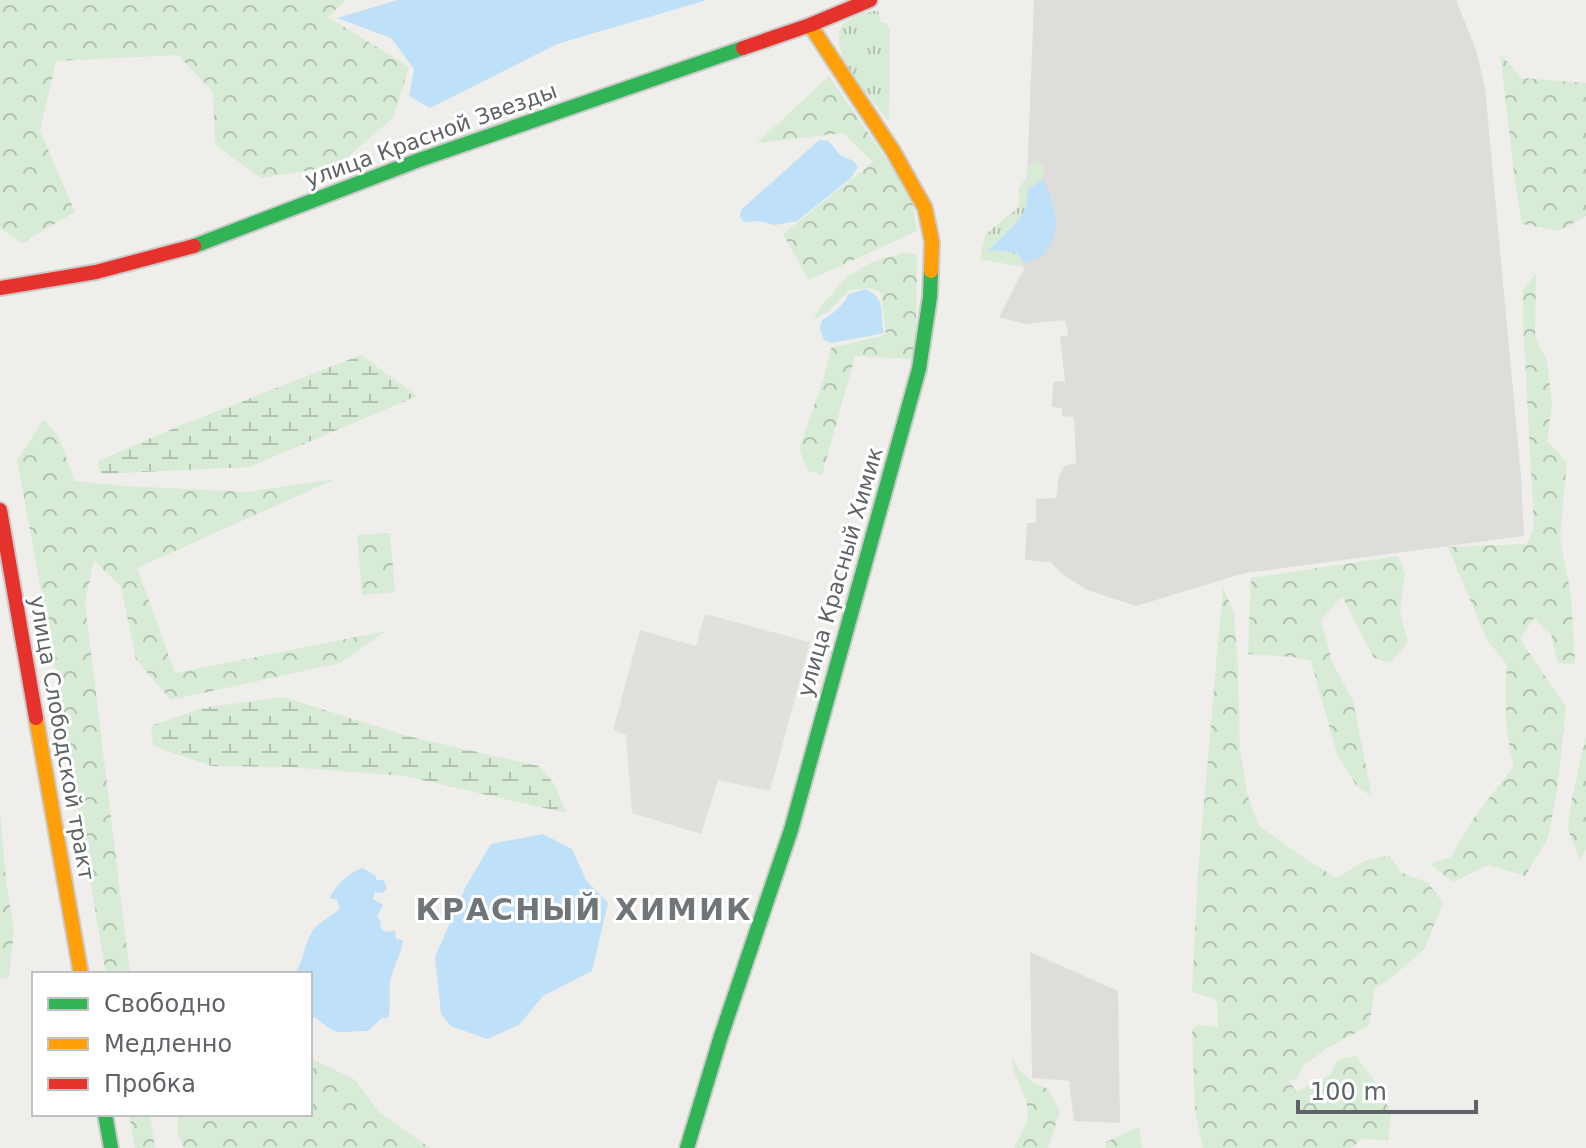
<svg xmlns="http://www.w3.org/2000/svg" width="1586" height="1148" viewBox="0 0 1586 1148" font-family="'DejaVu Sans',sans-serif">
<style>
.industrial{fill:#dfddda}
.education{fill:#e2e0da}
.grass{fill:url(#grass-tufts)}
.forest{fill:url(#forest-crowns)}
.wetland{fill:url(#wetland-marsh)}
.water{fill:#bfe0f9}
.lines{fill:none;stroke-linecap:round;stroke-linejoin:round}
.fast-casing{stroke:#cacacb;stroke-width:18}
.slow-casing{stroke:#cacacb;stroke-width:18}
.jam-casing{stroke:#cacacb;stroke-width:18}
.fast{stroke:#30b455;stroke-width:14}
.slow{stroke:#ff9f0a;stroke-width:14}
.jam{stroke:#e5322d;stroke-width:14}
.labels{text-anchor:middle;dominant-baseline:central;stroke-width:6;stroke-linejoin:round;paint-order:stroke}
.street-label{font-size:22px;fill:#5f6368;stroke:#fff}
.district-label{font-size:30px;font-weight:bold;letter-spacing:2px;fill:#70757a;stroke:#fff}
</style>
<defs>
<pattern id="grass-tufts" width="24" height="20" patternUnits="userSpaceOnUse" patternTransform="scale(2)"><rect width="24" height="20" fill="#d8ebd6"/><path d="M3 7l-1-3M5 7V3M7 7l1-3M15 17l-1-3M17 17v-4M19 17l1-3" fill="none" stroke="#b2c2b1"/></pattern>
<pattern id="forest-crowns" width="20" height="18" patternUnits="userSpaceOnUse" patternTransform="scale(2)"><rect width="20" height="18" fill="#d8ebd6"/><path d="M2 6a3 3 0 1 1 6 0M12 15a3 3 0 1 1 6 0" fill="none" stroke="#b2c2b1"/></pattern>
<pattern id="wetland-marsh" width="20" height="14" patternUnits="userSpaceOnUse" patternTransform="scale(2)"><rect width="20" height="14" fill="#d8ebd6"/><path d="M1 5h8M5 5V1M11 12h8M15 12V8" fill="none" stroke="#b2c2b1"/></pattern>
</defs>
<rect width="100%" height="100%" fill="#efeeea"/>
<!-- industrial -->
<g class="industrial">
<polygon points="1034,0 1456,0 1476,50 1485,88 1521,476 1524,536 1245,573 1136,606 1090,591 1074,582 1061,573 1051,562 1025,560 1027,523 1036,523 1036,499 1056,498 1059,475 1065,466 1076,463 1074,417 1062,416 1062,408 1052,407 1053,382 1065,381 1060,337 1068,335 1065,320 1025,324 999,317 1025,267 980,259 986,234 1019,207 1019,188 1027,177"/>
<polygon points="1030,952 1118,991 1120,1123 1074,1121 1069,1081 1032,1078"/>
</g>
<!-- education -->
<polygon class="education" points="705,614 810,642 770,791 718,780 701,834 632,813 626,735 613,730 640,630 696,646"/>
<!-- grass -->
<g class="grass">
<path d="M878 10 881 23H886L890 31 889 122C877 105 852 78 844 61 840 52 836 32 843 24 851 16 868 12 878 10Z"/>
<path d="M1036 162 1042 164C1047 180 1040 181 1028 189L1027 205 1020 219 989 251 1000 250 1017 253 1025 267 980 259 986 234 1019 207V188L1027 177 1028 167Z"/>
</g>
<!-- forest -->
<g class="forest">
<polygon points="0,0 346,0 328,17 409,67 393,118 337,166 261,178 215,145 213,92 178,55 56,61 40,131 75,212 22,243 0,228"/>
<polygon points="1500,53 1521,78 1586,83 1586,216 1559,231 1522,224 1515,181"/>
<polygon points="829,76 911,195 917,231 809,280 783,234 873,162 843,133 757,143"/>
<polygon points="907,252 917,256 916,335 911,359 855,356 822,475 808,471 799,449 824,377 831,348 886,335 881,293 870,288 850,290 830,310 814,320 819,308 848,276 872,262"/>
<path d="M1536 273 1535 338 1547 360 1552 403 1547 441 1567 462 1560 538 1571 595 1575 664 1558 663 1551 634 1534 618 1520 639 1566 707 1557 790 1548 838 1525 876 1488 865 1453 882 1430 864 1451 857 1473 819 1514 766C1504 729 1505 703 1507 665L1486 638 1448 547 1527 544 1534 527 1523 322V290Z"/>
<polygon points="44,419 60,439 74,481 124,486 248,492 335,479 137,568 175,673 386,631 340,663 171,700 136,660 121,587 94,560 85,603 130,974 106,974 49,633 17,460"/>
<polygon points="390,533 395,592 362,595 357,535"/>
<polygon points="1398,556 1405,573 1400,612 1408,642 1390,663 1374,658 1342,596 1321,620 1332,662 1353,701 1372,797 1356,785 1337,754 1311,661 1293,657 1248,654 1251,578"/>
<polygon points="1223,587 1234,613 1238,670 1240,749 1247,793 1258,825 1307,860 1337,878 1366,860 1390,856 1400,872 1428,883 1443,903 1424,950 1387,981 1375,988 1369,1026 1329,1047 1304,1065 1297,1079 1289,1080 1296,1092 1330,1075 1337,1060 1356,1056 1376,1083 1391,1113 1388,1140 1361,1139 1352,1148 1203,1148 1195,1110 1192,1030 1198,1025 1218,1027 1217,1001 1210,997 1194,993 1192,990 1198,871"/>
<polygon points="1586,735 1586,849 1580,861 1568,829 1572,798"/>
<polygon points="0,811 6,881 14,930 9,977 0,979"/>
<polygon points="310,1058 354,1079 379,1112 430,1148 184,1148 178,1135 178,1114 310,1114"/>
<path d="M1012 1058 1019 1070 1033 1082 1048 1089 1060 1111 1048 1148H1014C1018 1139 1025 1128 1027 1119 1032 1097 1011 1078 1012 1058Z"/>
<polygon points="129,1114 150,1114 155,1148 135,1148"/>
<polygon points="1139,1127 1142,1148 1106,1148 1106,1142"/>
</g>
<!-- wetland -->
<g class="wetland">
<polygon points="361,355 417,396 249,467 100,474 98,461 179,426"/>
<polygon points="283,697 407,736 539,766 555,785 566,813 405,776 289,767 212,766 153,746 151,726 202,708"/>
</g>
<!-- water -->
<g class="water">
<polygon points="398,0 707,0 557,44 430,108 409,96 414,69 391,38 337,18"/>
<polygon points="819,140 829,141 840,155 853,161 858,167 851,178 797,221 775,225 759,221 744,222 740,217 741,210"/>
<path d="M1042 180 1044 181C1053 201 1064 231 1046 250L1047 253 1027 263 1024 262 1017 253 996 250 987 252 1020 219 1027 205 1028 189Z"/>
<path d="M865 289C888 298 879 314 884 333L831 343 824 340 820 329 822 320C834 313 842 307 849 294Z"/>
<polygon points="543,834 572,849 586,880 608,903 592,971 543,996 519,1025 487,1039 451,1026 441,1014 435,957 466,886 491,844"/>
<path d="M362 868 375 875 377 880H384L387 888 383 893 375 892 373 899 383 905 377 917 381 922 380 926 384 932 395 931 396 939 403 940C402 953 394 965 391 978 388 992 392 1004 388 1018H382L368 1031C338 1030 342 1039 316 1018H310V974H294C304 962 304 943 313 930 320 921 332 917 340 908L337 900 329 898C338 884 346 874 362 868Z"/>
</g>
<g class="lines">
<!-- fast casing -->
<g class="fast-casing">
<g id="fast">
<polyline points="194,246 419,160 743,48"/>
<polyline points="105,1114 111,1148"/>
<polyline points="687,1148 721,1036 791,830 919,369 930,297 931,271"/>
</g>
</g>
<!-- slow casing -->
<g class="slow-casing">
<g id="slow">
<polyline points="810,25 893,151 925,208 932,242 931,271"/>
<polyline points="36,718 81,974"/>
</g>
</g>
<!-- jam casing -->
<g class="jam-casing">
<g id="jam">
<polyline points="743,48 810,25 870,0"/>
<polyline points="0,288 96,272 194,246"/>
<polyline points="0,510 36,718"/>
</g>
</g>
<!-- fast -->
<use href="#fast" class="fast"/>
<!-- slow -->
<use href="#slow" class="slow"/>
<!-- jam -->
<use href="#jam" class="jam"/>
</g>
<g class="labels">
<!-- street labels -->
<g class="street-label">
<text transform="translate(431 135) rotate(-20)">улица Красной Звезды</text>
<text transform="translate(840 572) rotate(-74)">улица Красный Химик</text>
<text transform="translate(62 738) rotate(80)">улица Слободской тракт</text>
</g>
<!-- district labels -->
<g class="district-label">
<text x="584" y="909">КРАСНЫЙ ХИМИК</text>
</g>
</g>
<!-- legend -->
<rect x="32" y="972" width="280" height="144" fill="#ffffff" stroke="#bfc1c3" stroke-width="2"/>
<rect x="48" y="998" width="40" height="12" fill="#30b455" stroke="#bfc1c3" stroke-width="2"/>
<text x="104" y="1012" font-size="24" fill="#5f6368">Свободно</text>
<rect x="48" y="1038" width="40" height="12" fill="#ff9f0a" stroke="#bfc1c3" stroke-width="2"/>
<text x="104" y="1052" font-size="24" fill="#5f6368">Медленно</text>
<rect x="48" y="1078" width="40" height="12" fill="#e5322d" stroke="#bfc1c3" stroke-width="2"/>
<text x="104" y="1092" font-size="24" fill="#5f6368">Пробка</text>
<!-- scale -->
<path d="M1298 1100v12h178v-12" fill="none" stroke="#5f6368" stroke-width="4"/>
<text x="1310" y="1100" font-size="24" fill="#5f6368" stroke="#ffffff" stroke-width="6" paint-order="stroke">100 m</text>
</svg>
